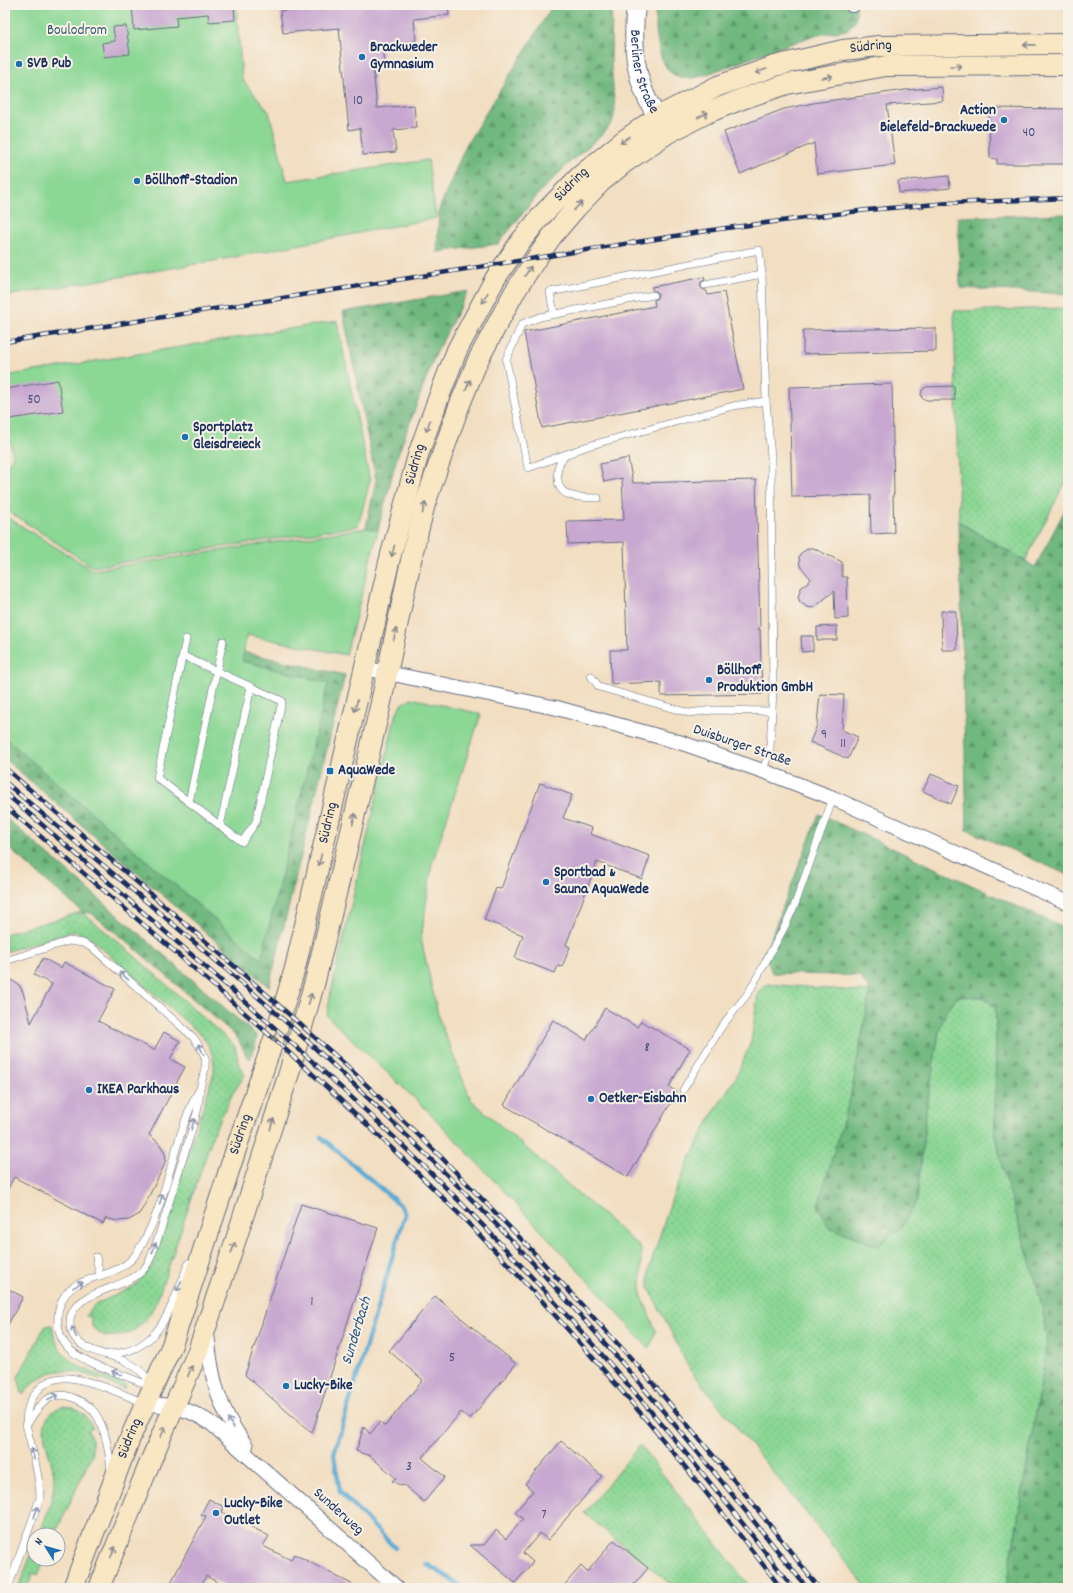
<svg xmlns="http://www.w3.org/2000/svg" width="1073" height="1593" viewBox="0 0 1073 1593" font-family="Dekko,sans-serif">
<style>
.grass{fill:url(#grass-dots);stroke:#538379}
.forest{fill:url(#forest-firs);stroke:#46746e}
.green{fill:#8bd794;stroke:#538379}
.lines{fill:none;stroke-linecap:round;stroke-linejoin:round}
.stream{stroke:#5aaad4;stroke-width:4.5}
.building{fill:#c8a8d0}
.service-casing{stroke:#666c81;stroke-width:8}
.minor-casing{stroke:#666c81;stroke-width:16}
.tertiary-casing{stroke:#666c81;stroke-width:20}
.secondary-casing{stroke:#666c81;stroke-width:22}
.service{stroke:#fff;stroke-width:7}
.minor{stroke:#fff;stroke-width:14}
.tertiary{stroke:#fff;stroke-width:18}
.secondary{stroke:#f9e7c3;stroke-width:20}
.rail-casing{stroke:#1b2f5e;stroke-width:4.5}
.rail{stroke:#f7f3e8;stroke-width:3;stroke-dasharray:9;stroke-linecap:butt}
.oneway{stroke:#8a8b90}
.oneway2{stroke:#8d97ae}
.poi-dot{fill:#1f6fb2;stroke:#f7f3e8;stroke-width:1.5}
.labels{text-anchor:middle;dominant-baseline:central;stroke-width:4;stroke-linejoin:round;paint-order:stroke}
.number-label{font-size:13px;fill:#464d7a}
.park-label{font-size:15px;fill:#37596c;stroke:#f7f3e8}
.poi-label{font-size:15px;font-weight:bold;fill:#1b2f5e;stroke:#f7f3e8;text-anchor:start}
.street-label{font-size:15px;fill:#1b2f5e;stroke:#f7f3e8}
.water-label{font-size:16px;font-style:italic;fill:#2e5481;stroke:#f7f3e8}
</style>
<defs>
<pattern id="grass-dots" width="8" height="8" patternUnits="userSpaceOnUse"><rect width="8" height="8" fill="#8bd794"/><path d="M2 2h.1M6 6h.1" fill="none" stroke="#77b982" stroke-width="1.8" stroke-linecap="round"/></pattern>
<pattern id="forest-firs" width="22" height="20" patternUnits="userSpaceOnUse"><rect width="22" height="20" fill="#70b87e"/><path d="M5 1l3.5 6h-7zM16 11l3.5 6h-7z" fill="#5b966a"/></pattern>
</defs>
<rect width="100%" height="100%" fill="#f7f3e8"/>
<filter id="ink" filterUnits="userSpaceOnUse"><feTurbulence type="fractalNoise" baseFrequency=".025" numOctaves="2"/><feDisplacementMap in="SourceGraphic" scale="8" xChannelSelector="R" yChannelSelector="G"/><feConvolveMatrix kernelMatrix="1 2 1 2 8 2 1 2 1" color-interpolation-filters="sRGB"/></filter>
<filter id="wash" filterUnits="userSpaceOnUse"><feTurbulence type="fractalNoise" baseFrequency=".012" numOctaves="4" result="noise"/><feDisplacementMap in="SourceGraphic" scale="16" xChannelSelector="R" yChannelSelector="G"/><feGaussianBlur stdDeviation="0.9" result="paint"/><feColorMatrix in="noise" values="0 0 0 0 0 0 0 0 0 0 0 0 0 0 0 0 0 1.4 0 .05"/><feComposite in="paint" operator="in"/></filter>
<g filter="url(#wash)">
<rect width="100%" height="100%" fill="#f2dec1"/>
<!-- grass -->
<g class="grass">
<polygon points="1068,308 1068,477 1025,561 959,522 954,311"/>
<path d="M82 912 129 951 234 1045C239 1056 236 1065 245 1075L233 1093 214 1132 158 1298C153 1310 147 1320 137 1328 127 1336 106 1340 96 1331 91 1327 91 1322 91 1317L86 1316 94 1305 135 1286 152 1265 214 1073C215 1058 211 1048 202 1036L89 937 74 931 5 952V934Z"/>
<polygon points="767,984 870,992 851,1095 917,1201 926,1111 939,1032 946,1011 958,996 983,997 996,1008 995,1128 1002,1167 1035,1278 1043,1311 1047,1348 1006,1588 867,1588 690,1370 649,1288 649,1269 671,1201 691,1156 712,1115 736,1077 751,1042 758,992"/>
<path d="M52 1325C57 1367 93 1372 126 1384L124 1389C88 1375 52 1354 24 1394H22L18 1377 45 1326Z"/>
<path d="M63 1406C80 1408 84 1413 93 1428L88 1431 92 1440V1455L55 1535H39C45 1519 52 1503 54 1485 57 1456 25 1421 63 1406Z"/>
<polygon points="640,1445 751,1588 675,1588 584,1513"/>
<polygon points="34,1547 34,1559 45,1559 38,1575 33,1573 27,1588 18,1588"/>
</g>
<!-- forest -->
<g class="forest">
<polygon points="551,5 612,5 611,64 615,111 612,123 603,134 571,161 540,192 498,244 437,252 439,209 466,145 549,12"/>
<path d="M655 5H856V20L847 30 812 36 702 76C656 91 656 36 655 5Z"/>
<polygon points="1068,214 1068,294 960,288 958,217"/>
<polygon points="468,291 434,358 397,457 378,530 366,528 376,480 343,312"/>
<polygon points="1068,504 1068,875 967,830 959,522 1035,567"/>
<polygon points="243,652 345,675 269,987 5,759 5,738 261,959 328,683 242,661"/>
<polygon points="819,814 1068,930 1068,1588 1006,1588 1047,1348 1043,1311 1035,1278 1002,1167 995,1128 996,1008 983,997 958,996 946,1011 939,1032 926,1111 917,1201 901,1228 877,1246 829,1227 818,1205 851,1095 870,991 860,976 772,973 765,953"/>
<polygon points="5,817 257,1036 255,1048 250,1059 246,1055 238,1039 228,1029 125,940 91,913 82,912 5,845"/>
</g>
<!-- green -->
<g class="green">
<polygon points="5,5 236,5 242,79 269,112 287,181 428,160 436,218 214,261 5,296"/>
<polygon points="337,321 370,481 358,526 93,567 5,509 5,469 13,456 5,418 5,376"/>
<polygon points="5,516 93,570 366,528 378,530 346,655 247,635 242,661 328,683 261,959 5,738"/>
<polygon points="411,698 481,714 432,864 421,939 439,1019 471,1100 641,1248 641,1294 656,1331 649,1349 599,1292 430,1113 327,1016 330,996 395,718 400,706"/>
</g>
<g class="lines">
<!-- stream -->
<g class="stream">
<polyline points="321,1137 400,1205 405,1214 334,1454 340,1492 395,1548"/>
<polyline points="426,1564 451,1579 461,1588"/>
</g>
</g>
<g id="blocks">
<!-- building -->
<g class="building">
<polygon points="132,5 234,5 235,20 209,22 208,14 176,17 177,26 134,30"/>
<polygon points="307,5 448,5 449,15 414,19 416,41 382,45 384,66 373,68 377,108 414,105 416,128 393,130 396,152 363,155 360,128 349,130 339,28 283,33 280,11 307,8"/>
<polygon points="126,26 130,54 104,57 102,43 115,41 113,27"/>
<polygon points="942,87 943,101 887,105 895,165 817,174 814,143 740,174 724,132 784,109 813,103 905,90"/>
<polygon points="989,108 1068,109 1068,164 997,164 997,159 990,158"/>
<polygon points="949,176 950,188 899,193 898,181"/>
<polygon points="704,277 705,280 701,282 700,286 703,290 706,290 708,295 724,292 743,389 542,428 524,332 655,306 654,300 657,298 658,294 656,291 652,290 652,287"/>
<polygon points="936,328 936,351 803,354 803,330"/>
<polygon points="58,380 63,411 10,419 6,389"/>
<polygon points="892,384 894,494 893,494 894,533 871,534 870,495 792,497 789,387"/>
<polygon points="954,386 955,400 927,400 922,398 921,395 922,390 926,387"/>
<polygon points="628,458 633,483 756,480 760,627 757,629 760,629 762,694 661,696 661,682 611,684 610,650 627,650 624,542 568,544 567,521 624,520 622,478 604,482 600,464"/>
<polygon points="809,548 813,548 842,562 842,577 847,577 848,618 835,619 834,591 816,606 812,608 807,607 800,602 798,597 801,588 811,579 800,566 799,557 801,553"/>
<polygon points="941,611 956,611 957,650 942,650"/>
<polygon points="837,626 837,640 817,640 817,627"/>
<polygon points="801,636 813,636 813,651 802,652"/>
<polygon points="820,694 844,695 842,730 858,737 848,759 810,742 817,725"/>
<polygon points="931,774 959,786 951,804 923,791"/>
<polygon points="540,783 572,795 563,818 592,828 590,834 650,856 642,879 597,862 566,945 570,947 562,967 558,966 555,973 515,958 523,935 484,920 496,888 501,889"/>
<polygon points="43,958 61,968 64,962 115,989 98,1021 154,1050 164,1032 180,1041 170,1059 185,1067 149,1135 159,1143 164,1151 166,1158 164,1166 143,1208 138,1215 129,1220 117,1221 106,1218 103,1224 14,1177 5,1195 5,976 19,985 23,992 31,1023 52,984 34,975"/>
<polygon points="605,1008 637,1027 641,1021 690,1049 669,1087 677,1092 628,1177 504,1105 553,1020 586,1040"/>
<polygon points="301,1204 378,1228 312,1433 245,1375"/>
<polygon points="5,1287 23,1297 5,1330"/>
<polygon points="435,1296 516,1364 470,1419 461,1412 422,1458 445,1477 424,1502 404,1485 402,1486 392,1481 396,1478 370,1456 356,1451 364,1427 370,1434 380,1422 385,1426 423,1380 389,1351"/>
<polygon points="561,1441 602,1476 548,1540 540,1533 523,1553 533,1562 515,1583 470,1545 484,1545 496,1530 506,1539 523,1519 515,1512 533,1491 525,1484"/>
<polygon points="209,1499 224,1507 222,1512 269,1536 263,1546 291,1560 294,1554 359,1588 228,1588 206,1576 200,1588 168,1588 206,1516 201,1514"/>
<polygon points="614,1540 648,1568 631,1588 562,1588 581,1566 587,1572"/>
</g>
</g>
</g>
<g filter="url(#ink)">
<use href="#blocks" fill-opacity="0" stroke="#666c81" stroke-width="1"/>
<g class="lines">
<!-- service casing -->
<g class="service-casing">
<g id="service">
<polyline points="705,285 762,274 766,401 771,457 773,690 770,748 763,771"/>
<polyline points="554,314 550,292 759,250 762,274"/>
<polyline points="569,453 528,468 506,360 522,324 540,317 653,295"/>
<path d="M598 498C589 497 576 499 567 494 561 491 558 486 558 479 555 456 569 453 588 446L733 406 766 401"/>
<polyline points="183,656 282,701 256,822 242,842 157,778 186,639"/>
<polyline points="591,676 599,687 689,713 713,710 772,711"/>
<polyline points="189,802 223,641"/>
<polyline points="220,826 251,687"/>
<path d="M5 961 69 941 83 943 94 949 193 1037C198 1044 203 1050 205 1058 207 1068 202 1079 200 1088 199 1096 199 1104 197 1112 190 1138 181 1164 173 1190 166 1211 161 1233 152 1254 150 1260 147 1267 141 1272 122 1291 61 1292 71 1330 78 1353 109 1353 127 1362 137 1367 145 1374 151 1384"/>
<polyline points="683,1090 722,1026 749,992 785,926 794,907 833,798"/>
<polyline points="96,1257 100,1276"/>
<path d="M108 1354C162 1353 171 1304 189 1263"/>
<path d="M151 1386C137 1381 123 1375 109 1370 82 1359 55 1350 58 1315 59 1302 66 1290 78 1284 100 1273 124 1274 138 1251 169 1203 171 1142 198 1092"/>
<path d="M28 1423C40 1402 54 1387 78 1400 85 1403 91 1407 95 1413 105 1426 110 1455 111 1472"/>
<path d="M8 1588 40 1498C40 1480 35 1462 31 1444 29 1437 27 1430 26 1423 26 1399 42 1376 69 1378 91 1380 123 1394 144 1403"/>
</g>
</g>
<!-- minor casing -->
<g class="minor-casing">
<g id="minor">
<polyline points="852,5 853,5"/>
<polyline points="364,668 557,708 682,743 763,771 833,798 1068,903"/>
<path d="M207 1333C211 1378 218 1408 246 1446"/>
<path d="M146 1403C173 1406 189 1408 212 1424L397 1588"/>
</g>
</g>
<!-- tertiary casing -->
<g class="tertiary-casing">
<g id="tertiary">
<path id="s1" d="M636 5C633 32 633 63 643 89 648 103 657 117 666 129"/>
</g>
</g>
<!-- secondary casing -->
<g class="secondary-casing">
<g id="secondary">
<path id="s2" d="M73 1588 130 1438 172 1345 239 1140 275 1036 295 968 390 558 419 452 437 402 457 350 495 279 520 242 542 215 581 175 623 141 657 117 718 86 775 66 843 50 879 46 1068 44"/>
<polyline points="99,1588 151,1460 198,1351 236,1239 289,1073 315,981 345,857 380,707 413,551 425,504 458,409 478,360 514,293 532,265 552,236 576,208 601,182 624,163 668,133 707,113 742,99 787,84 886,66 1068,65"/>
</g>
</g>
<!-- service -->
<use href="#service" class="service"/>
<!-- minor -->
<use href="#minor" class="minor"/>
<!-- tertiary -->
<use href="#tertiary" class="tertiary"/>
<!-- secondary -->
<use href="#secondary" class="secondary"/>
<!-- rail casing -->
<g class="rail-casing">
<g id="rail">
<polyline points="5,342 719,229 867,210 949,203 1068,198"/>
<polyline points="5,768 248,978 347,1066 439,1155 524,1242 639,1367 747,1496 819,1588"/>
<path d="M5 782C118 879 234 972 343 1074 402 1131 462 1188 518 1247 620 1356 715 1471 807 1588"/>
<path d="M5 793C71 849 136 906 201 963 309 1057 415 1152 513 1257 612 1362 705 1473 793 1588"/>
<path d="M5 806C161 939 318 1072 463 1218 577 1333 682 1459 781 1588"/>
</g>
</g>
<!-- rail -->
<use href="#rail" class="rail"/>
</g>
<!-- one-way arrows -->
<defs><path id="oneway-shaft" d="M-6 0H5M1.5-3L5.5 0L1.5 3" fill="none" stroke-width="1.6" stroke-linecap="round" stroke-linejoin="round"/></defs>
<g class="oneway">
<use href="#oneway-shaft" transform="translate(1029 45) rotate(179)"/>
<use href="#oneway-shaft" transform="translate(956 66)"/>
<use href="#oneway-shaft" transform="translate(761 71) rotate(160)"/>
<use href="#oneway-shaft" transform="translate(827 77) rotate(-10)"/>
<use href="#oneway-shaft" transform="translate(703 115) rotate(-27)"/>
<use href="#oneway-shaft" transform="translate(625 140) rotate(144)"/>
<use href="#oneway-shaft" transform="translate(578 206) rotate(-46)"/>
<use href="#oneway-shaft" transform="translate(528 271) rotate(-58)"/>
<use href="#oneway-shaft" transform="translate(485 298) rotate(118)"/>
<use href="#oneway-shaft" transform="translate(468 385) rotate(-68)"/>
<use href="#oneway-shaft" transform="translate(428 426) rotate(109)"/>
<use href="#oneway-shaft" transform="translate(424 508) rotate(-75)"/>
<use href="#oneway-shaft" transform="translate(393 551) rotate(105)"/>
<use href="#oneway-shaft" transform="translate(395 634) rotate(-78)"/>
<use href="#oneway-shaft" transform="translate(356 706) rotate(103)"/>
<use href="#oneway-shaft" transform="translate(354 819) rotate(-77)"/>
<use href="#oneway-shaft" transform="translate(320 860) rotate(103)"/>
<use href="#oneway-shaft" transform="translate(310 999) rotate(-74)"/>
<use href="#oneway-shaft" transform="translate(275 1036) rotate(107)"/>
<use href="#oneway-shaft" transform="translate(272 1124) rotate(-72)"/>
<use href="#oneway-shaft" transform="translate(233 1248) rotate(-71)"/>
<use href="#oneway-shaft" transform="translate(190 1371) rotate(-67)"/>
<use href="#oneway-shaft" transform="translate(163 1432) rotate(-66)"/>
<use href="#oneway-shaft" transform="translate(113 1552) rotate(-68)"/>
</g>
<g class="oneway2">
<use href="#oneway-shaft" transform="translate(124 976) rotate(-139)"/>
<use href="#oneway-shaft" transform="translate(201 1049) rotate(-117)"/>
<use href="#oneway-shaft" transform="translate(193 1124) rotate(-73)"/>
<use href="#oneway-shaft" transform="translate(161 1199) rotate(-73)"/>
<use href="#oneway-shaft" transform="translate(154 1248) rotate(-70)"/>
<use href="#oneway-shaft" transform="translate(78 1285) rotate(-29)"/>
<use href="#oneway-shaft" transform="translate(179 1286) rotate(114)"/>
<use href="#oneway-shaft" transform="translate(74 1332) rotate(-113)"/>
<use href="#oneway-shaft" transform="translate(117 1373) rotate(-159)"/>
<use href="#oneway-shaft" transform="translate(53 1397) rotate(-25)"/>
<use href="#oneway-shaft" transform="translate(231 1423) rotate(-120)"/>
<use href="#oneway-shaft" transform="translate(33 1454) rotate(-103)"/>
<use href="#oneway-shaft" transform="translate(36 1512) rotate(-71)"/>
</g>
</g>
<!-- markers -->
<g class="poi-dot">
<circle cx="362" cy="57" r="4"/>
<circle cx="19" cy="64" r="4"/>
<circle cx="1004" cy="120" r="4"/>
<circle cx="137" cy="181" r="4"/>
<circle cx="185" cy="437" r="4"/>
<circle cx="709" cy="680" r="4"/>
<rect x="326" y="767" width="8" height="8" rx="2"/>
<circle cx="546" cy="882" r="4"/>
<circle cx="89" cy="1090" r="4"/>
<circle cx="591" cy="1099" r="4"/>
<circle cx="286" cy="1386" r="4"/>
<circle cx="216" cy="1513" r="4"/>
</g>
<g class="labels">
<!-- number labels -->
<g class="number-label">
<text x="358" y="101">10</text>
<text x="1029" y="133">40</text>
<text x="34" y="400">50</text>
<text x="824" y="735">9</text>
<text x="843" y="744">11</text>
<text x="647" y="1048">8</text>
<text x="312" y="1302">1</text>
<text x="452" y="1358">5</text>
<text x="409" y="1467">3</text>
<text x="544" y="1515">7</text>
</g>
<!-- park labels -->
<g class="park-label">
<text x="77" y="31">Boulodrom</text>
</g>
<!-- poi labels -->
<g class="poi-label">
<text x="370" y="48">Brackweder<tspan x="370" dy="17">Gymnasium</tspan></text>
<text x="27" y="64">SVB Pub</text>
<text x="996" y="111" text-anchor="end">Action<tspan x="996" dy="17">Bielefeld-Brackwede</tspan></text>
<text x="145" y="181">Böllhoff-Stadion</text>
<text x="193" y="428">Sportplatz<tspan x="193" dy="17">Gleisdreieck</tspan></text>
<text x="717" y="671">Böllhoff<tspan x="717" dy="17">Produktion GmbH</tspan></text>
<text x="338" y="771">AquaWede</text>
<text x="554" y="873">Sportbad &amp;<tspan x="554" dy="17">Sauna AquaWede</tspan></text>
<text x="97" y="1090">IKEA Parkhaus</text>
<text x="599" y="1099">Oetker-Eisbahn</text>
<text x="294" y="1386">Lucky-Bike</text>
<text x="224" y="1504">Lucky-Bike<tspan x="224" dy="17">Outlet</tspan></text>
</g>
<!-- street labels -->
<g class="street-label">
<text stroke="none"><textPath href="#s2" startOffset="1837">Südring</textPath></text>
<text stroke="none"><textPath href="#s1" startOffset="68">Berliner Straße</textPath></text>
<text stroke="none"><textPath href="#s2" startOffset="1501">Südring</textPath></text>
<text stroke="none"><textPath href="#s2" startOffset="1177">Südring</textPath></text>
<text transform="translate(742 746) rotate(19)">Duisburger Straße</text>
<text stroke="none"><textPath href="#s2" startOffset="808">Südring</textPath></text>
<text stroke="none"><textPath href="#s2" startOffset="484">Südring</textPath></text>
<text stroke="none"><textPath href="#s2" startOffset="160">Südring</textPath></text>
<text transform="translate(338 1512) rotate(42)">Sunderweg</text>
</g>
<!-- water labels -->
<g class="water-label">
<text transform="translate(357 1331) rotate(-73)">Sunderbach</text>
</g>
</g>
<!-- margin -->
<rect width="1073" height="1593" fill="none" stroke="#f7f3e8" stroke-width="20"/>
<!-- north arrow -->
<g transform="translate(46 1547) rotate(307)"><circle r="19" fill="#f7f3e8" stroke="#9fa5b1"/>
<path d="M0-3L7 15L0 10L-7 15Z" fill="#1f6fb2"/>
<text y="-6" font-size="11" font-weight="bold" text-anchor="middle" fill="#1b2f5e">N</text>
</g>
</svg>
